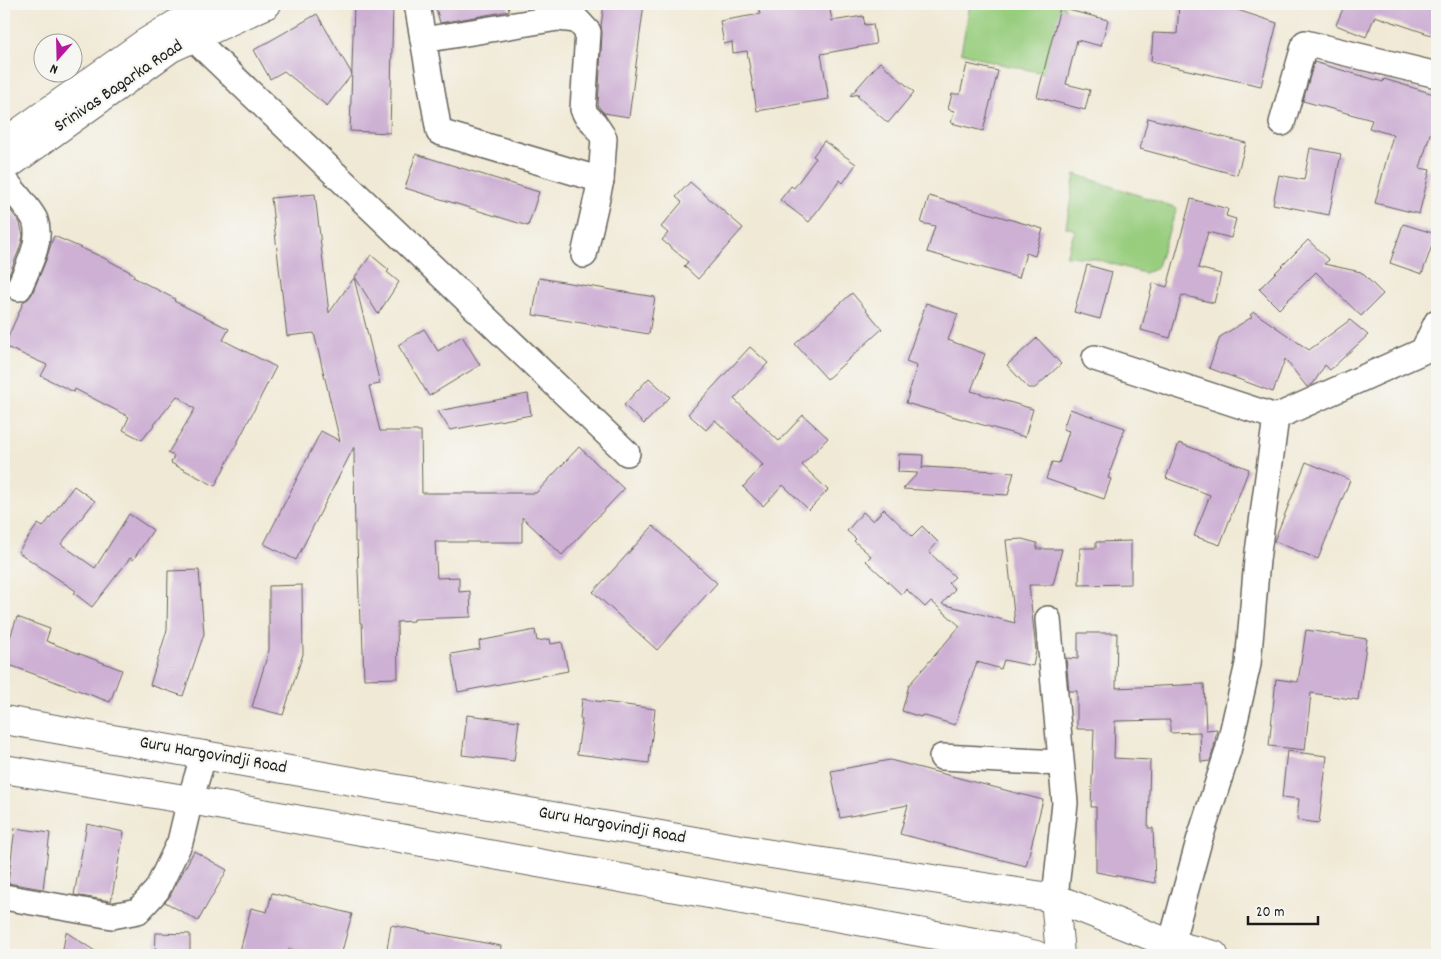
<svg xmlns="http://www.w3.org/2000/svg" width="1441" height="959" viewBox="0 0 1441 959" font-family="Dekko,sans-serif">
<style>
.green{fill:#98cd7e;stroke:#5a744d}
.building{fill:#cdb0d4}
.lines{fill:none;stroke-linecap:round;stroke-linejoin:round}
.street-casing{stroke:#66645d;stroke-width:28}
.secondary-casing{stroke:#66645d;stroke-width:30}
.primary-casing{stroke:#66645d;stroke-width:30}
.street{stroke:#fff;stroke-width:25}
.secondary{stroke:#fff;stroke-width:28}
.primary{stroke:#fff;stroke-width:28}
.labels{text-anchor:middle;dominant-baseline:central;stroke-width:4.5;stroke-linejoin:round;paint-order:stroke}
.street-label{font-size:18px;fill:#1c1c1c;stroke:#f6f6f2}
</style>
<rect width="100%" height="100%" fill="#f6f6f2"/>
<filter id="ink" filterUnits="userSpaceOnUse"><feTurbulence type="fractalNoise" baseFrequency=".02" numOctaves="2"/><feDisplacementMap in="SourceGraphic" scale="10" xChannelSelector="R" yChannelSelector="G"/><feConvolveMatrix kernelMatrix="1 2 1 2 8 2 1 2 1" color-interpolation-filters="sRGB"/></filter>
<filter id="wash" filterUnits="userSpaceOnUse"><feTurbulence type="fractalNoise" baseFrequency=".0096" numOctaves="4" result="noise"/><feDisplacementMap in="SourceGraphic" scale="20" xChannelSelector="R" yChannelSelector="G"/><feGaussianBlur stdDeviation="1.12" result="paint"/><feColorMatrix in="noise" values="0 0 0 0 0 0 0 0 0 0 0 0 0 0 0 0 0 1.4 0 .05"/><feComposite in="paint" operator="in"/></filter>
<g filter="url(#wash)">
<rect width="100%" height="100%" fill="#f0e9d5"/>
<!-- green -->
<g class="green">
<polygon points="970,4 1063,4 1069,16 1044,73 991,62 961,52"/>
<polygon points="1075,174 1177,208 1156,269 1144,273 1092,258 1066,256 1075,230 1066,227"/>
</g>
<g id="blocks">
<!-- building -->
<g class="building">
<polygon points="354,4 393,4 390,133 350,131"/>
<polygon points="435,4 508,4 509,11 440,23"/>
<polygon points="604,4 644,4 629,117 604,113 598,106 602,33 601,26"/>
<polygon points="774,4 829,4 832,21 863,16 865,25 873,24 876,44 821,54 829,99 757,111 747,51 733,53 732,42 724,44 720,21 760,14 759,9 774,6"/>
<polygon points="1179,4 1219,4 1277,23 1261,86 1151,62 1153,33 1177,34"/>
<polygon points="1345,4 1437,4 1437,37 1375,16 1366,37 1336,25"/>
<polygon points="1060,8 1108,20 1101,46 1077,40 1066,84 1090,90 1085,110 1037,97"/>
<polygon points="317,14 352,74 327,106 284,71 270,79 254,50"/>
<polygon points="880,62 914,92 888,123 857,96 859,94 850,96"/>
<polygon points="1314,62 1383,82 1384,79 1437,95 1437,111 1420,168 1430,170 1419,214 1375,203 1393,135 1369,128 1372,120 1303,101"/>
<polygon points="967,64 998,71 983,131 951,123 954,111 948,109 952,94 960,94"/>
<polygon points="1148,118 1246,143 1237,175 1140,149"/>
<polygon points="824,141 856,164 843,183 840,180 809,222 780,200 791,186 794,188 816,158 813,156"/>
<polygon points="1310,148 1341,154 1329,215 1273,204 1279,175 1304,180"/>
<polygon points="416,154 539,192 528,226 405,188"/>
<polygon points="690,182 743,228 698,279 684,266 688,262 662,240 668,233 661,227 682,202 676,197"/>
<polygon points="315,194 329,313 354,278 380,384 369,386 380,431 421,431 422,493 536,493 579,447 624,489 562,555 522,517 522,542 435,542 437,578 459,577 459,592 470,591 471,617 414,619 414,621 397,622 398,678 364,679 362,623 360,623 357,542 355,542 354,447 296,560 264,544 321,431 340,441 314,333 287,336 271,198"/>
<polygon points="929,196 1043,229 1035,256 1026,253 1019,278 927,252 935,226 921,223"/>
<polygon points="1191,199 1228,209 1226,216 1236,219 1231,238 1208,232 1198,268 1221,274 1214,303 1182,295 1170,338 1141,330 1153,283 1167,287"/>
<polygon points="4,202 20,223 23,236 19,250 6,282 5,289 6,294 4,295"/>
<polygon points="1403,224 1436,234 1422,274 1390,263"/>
<polygon points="54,236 102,257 134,274 133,277 175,299 174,301 229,329 223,340 276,367 215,486 171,463 174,456 168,453 195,409 177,396 142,440 123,430 129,417 75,389 74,392 41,376 47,365 4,346 24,301 28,299 32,294 46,260 51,244"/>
<polygon points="1308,240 1329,260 1324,264 1361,272 1383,294 1361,316 1316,272 1279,309 1259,289"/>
<polygon points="371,255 389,270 387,272 399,282 378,314 355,277"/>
<polygon points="1087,265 1112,272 1100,319 1074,312"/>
<polygon points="539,278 655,297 649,334 533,315"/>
<polygon points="852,293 882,329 827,379 795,344"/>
<polygon points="926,303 958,314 948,340 985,354 971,391 1033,409 1025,437 906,403 917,366 906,362"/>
<polygon points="1254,312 1309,350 1350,320 1368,335 1330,370 1325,365 1313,384 1307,387 1285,359 1273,392 1209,368 1220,337 1252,317 1250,315"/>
<polygon points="424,329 438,351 462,336 480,365 429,396 398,345"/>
<polygon points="1037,338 1061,364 1035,388 1028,388 1007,365"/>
<polygon points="750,347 768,363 734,399 779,441 803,415 828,438 802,465 828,490 809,510 783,485 763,506 743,487 763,465 715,420 706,430 688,414"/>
<polygon points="649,378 670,397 644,424 624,405"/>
<polygon points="528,394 531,415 450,430 438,411"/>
<polygon points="1070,409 1125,428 1108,478 1111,479 1104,499 1046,479 1052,462 1059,463 1069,431 1063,429"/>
<polygon points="1179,443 1249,469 1220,545 1194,536 1210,495 1166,478"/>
<polygon points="899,454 923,455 922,469 924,467 1014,472 1008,495 903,489 918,473 898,472"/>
<polygon points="1306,462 1350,480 1318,559 1274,541"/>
<polygon points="74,486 95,501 61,544 95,568 129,514 153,530 133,560 130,558 92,607 74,593 76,591 18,552 38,524 43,527"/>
<polygon points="884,509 912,536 922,526 938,542 929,552 955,577 948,583 955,589 942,604 1015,623 1006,540 1022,539 1037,543 1037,549 1062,549 1053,585 1029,585 1036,651 1033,666 1004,660 1001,669 977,662 955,725 922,715 921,717 902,711 909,685 960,626 931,601 925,607 906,589 902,595 866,561 871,556 854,541 856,539 847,531 863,512 873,521"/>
<polygon points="653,526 717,583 657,650 593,592"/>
<polygon points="1131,541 1131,584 1079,585 1080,548 1096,548 1096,542"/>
<polygon points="199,570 204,634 183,696 150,685 167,630 168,571"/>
<polygon points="302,585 303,654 283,715 252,707 269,650 269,586"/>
<polygon points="17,617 50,629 46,641 122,670 110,702 4,663 4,655"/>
<polygon points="535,630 537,641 550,639 551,644 562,642 568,671 458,692 451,654 480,649 479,641"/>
<polygon points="1306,630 1367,639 1358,700 1311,693 1305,750 1269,746 1276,679 1298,682"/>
<polygon points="1078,633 1117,633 1116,688 1204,684 1206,730 1217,729 1214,747 1210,761 1201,762 1200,732 1170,733 1170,720 1115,721 1114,758 1150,760 1148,828 1153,828 1155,883 1096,872 1096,807 1091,807 1094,729 1077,729 1077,691 1069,691 1066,658 1078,659"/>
<polygon points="582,699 655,709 649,763 577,754 582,719 580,718"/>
<polygon points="467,715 519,721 514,761 462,755"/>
<polygon points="1287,751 1327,756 1319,823 1297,820 1299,799 1282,797"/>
<polygon points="890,760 1043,800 1026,866 900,834 908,805 840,818 831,771"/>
<polygon points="87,824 124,832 111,901 74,895"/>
<polygon points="15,828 50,833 43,889 8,883"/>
<polygon points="194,851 227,870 198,921 165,902 170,896"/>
<polygon points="272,893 352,914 341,955 311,955 289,949 287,955 239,955 251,908 267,912"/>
<polygon points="391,925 501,946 500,955 386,955"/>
<polygon points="66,932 101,955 62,955"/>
<polygon points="156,933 190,934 190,955 155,955"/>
</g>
</g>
</g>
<g filter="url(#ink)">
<use href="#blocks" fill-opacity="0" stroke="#66645d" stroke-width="1"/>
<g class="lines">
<!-- street casing -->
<g class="street-casing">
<g id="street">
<polyline points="417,4 439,132 601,180 584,255"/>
<polyline points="193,38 627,453"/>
<polyline points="423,40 558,18 577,20 588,32 583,109 586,115 594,123 604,138 601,180"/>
<polyline points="1282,123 1305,43 1437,75"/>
<path d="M4 179C11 189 31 210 35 220 43 242 27 268 19 288"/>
<polyline points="1095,358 1276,417 1257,560 1248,664 1228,751 1199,841 1171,944"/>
<polyline points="1276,417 1423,351 1437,322"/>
<polyline points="1048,619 1065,803 1055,898"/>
<polyline points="942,757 1060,763"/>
<polyline points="4,897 112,916 138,911 157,890 180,842 190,800 204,754"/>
</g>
</g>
<!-- secondary casing -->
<g class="secondary-casing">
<g id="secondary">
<polyline points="4,143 145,43 176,24 221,4"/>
<polyline points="4,168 171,48 267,4"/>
<polyline points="1055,898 1060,955"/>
</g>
</g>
<!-- primary casing -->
<g class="primary-casing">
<g id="primary">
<polyline points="4,720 746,850 1055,898 1171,944 1214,955"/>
<polyline points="4,769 190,800 1002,947 1036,955"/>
</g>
</g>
<!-- street -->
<use href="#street" class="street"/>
<!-- secondary -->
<use href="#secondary" class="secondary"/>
<!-- primary -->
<use href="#primary" class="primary"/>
</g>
</g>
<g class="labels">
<!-- street labels -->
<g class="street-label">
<text transform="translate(119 87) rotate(-34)">Srinivas Bagarka Road</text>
<text transform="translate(213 756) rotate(10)">Guru Hargovindji Road</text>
<text transform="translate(612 826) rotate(10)">Guru Hargovindji Road</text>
</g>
</g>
<!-- margin -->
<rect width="1441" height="959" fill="none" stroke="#f6f6f2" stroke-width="20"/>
<!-- north arrow -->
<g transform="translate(58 58) rotate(200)"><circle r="24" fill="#f6f6f2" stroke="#9f9f9c"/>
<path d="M0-4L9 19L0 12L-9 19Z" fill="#b5179e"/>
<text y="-8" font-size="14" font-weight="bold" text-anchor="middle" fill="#1c1c1c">N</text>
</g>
<!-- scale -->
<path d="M1248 916v8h70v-8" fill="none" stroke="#1c1c1c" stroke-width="2.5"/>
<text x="1256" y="916" font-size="15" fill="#1c1c1c" stroke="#f6f6f2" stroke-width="4" paint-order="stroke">20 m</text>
</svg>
